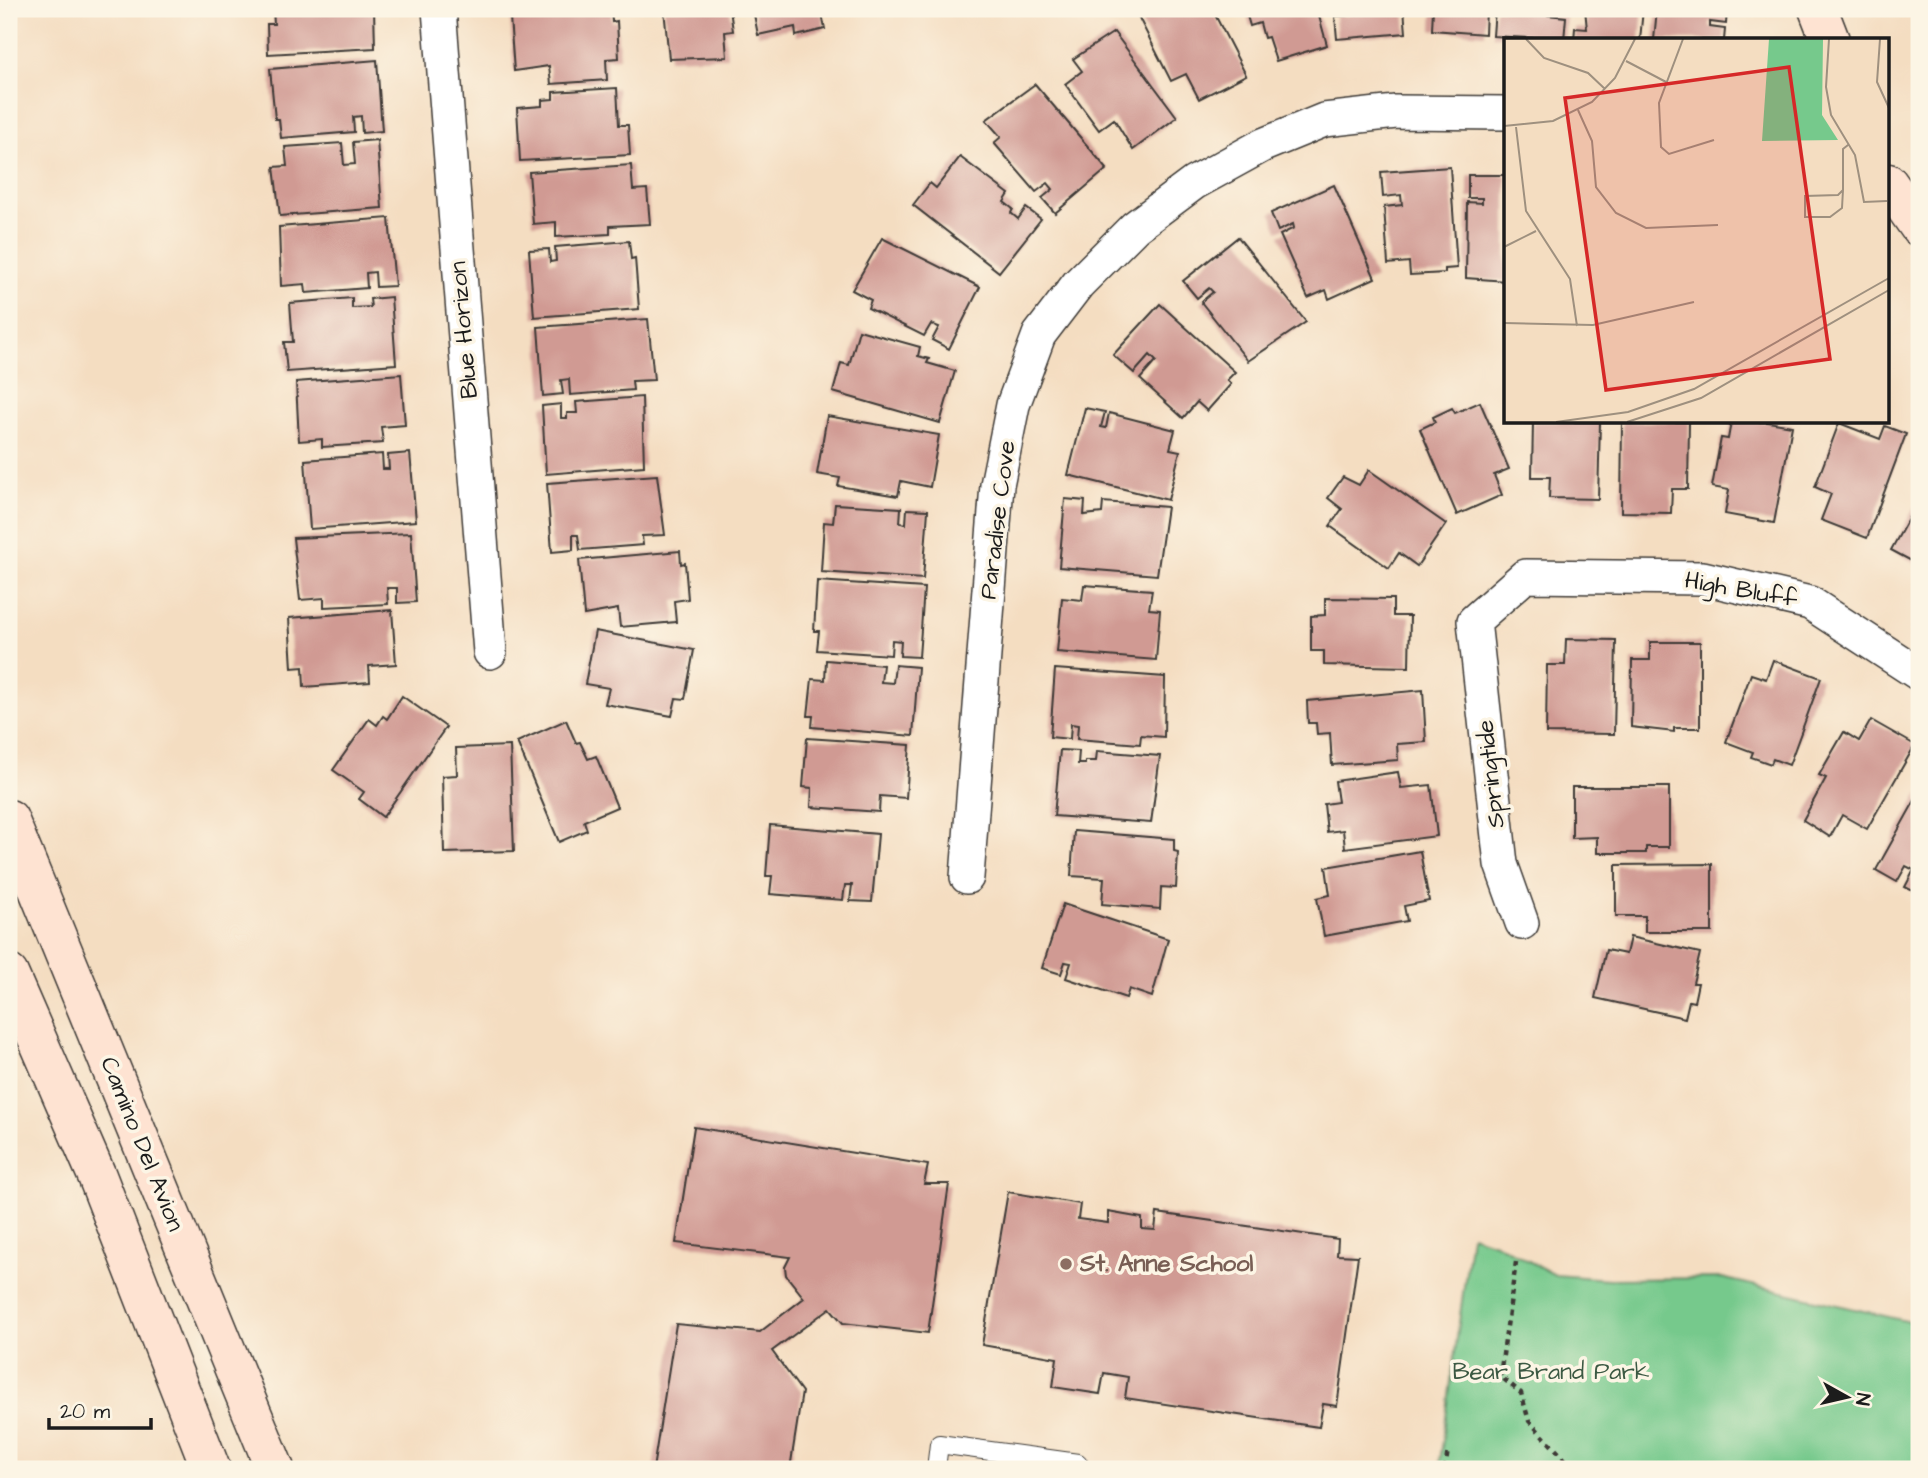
<svg xmlns="http://www.w3.org/2000/svg" width="1928" height="1478" viewBox="0 0 1928 1478" font-family="'Architects Daughter',sans-serif">
<style>
.green{fill:#76c98c;stroke:#497254;stroke-width:2}
.building{fill:#d09a93}
.lines{fill:none;stroke-linecap:round;stroke-linejoin:round}
.lane-casing{stroke:#3c3935;stroke-width:20}
.street-casing{stroke:#3c3935;stroke-width:36}
.secondary-casing{stroke:#3c3935;stroke-width:41}
.path{stroke:#3c3935;stroke-width:4.5;stroke-dasharray:5 5;stroke-linecap:butt}
.lane{stroke:#fff;stroke-width:18}
.street{stroke:#fff;stroke-width:33}
.secondary{stroke:#fee3d2;stroke-width:38}
.education-dot{fill:#8d6e63;stroke:#fcf5e5;stroke-width:2.5}
.labels{text-anchor:middle;dominant-baseline:central;stroke-width:7;stroke-linejoin:round;paint-order:stroke}
.street-label{font-size:24px;fill:#1c1c1c;stroke:#fcf5e5}
.education-label{font-size:24px;font-weight:bold;fill:#785e54;stroke:#fcf5e5;text-anchor:start}
.park-label{font-size:24px;fill:#3c5943;stroke:#fcf5e5}
.inset-road{fill:none;stroke:#9e907f;stroke-width:2}
.view{fill:#d62828;fill-opacity:0.15;stroke:#d62828;stroke-width:3.5}
.inset-edge{fill:none;stroke:#1c1c1c;stroke-width:3.5}
</style>
<rect width="100%" height="100%" fill="#fcf5e5"/>
<filter id="ink" filterUnits="userSpaceOnUse"><feTurbulence type="fractalNoise" baseFrequency=".0143" numOctaves="2"/><feDisplacementMap in="SourceGraphic" scale="14" xChannelSelector="R" yChannelSelector="G"/><feConvolveMatrix kernelMatrix="1 2 1 2 8 2 1 2 1" color-interpolation-filters="sRGB"/></filter>
<filter id="wash" filterUnits="userSpaceOnUse"><feTurbulence type="fractalNoise" baseFrequency=".00686" numOctaves="4" result="noise"/><feDisplacementMap in="SourceGraphic" scale="28" xChannelSelector="R" yChannelSelector="G"/><feGaussianBlur stdDeviation="1.57" result="paint"/><feColorMatrix in="noise" values="0 0 0 0 0 0 0 0 0 0 0 0 0 0 0 0 0 1.4 0 .05"/><feComposite in="paint" operator="in"/></filter>
<g filter="url(#wash)">
<rect width="100%" height="100%" fill="#f4ddc1"/>
<!-- green -->
<polygon class="green" points="1471,1235 1495,1243 1555,1275 1609,1279 1722,1278 1919,1324 1919,1469 1439,1469"/>
<g id="blocks">
<!-- building -->
<g class="building">
<polygon points="273,9 374,9 375,48 268,54 267,24 274,24"/>
<polygon points="611,9 612,22 617,21 619,58 606,59 607,80 551,84 549,66 514,71 510,17"/>
<polygon points="664,9 730,9 733,31 725,32 727,57 669,59"/>
<polygon points="753,9 821,9 825,29 796,36 795,27 758,35"/>
<polygon points="1151,9 1212,9 1246,75 1199,99 1186,74 1171,81 1138,16"/>
<polygon points="1245,9 1317,9 1327,45 1276,61 1268,37 1264,38 1260,23 1250,26"/>
<polygon points="1349,9 1404,9 1406,33 1337,39 1335,16 1350,15"/>
<polygon points="1433,9 1486,9 1485,34 1432,30"/>
<polygon points="1495,9 1548,9 1548,15 1566,17 1564,40 1493,36"/>
<polygon points="1585,9 1643,9 1640,40 1574,40 1575,28 1587,29"/>
<polygon points="1657,9 1727,9 1726,24 1710,22 1710,27 1725,29 1724,40 1654,40"/>
<polygon points="1114,32 1177,117 1133,150 1114,119 1099,130 1065,84 1082,71 1073,59"/>
<polygon points="377,60 382,131 362,133 361,116 353,117 354,132 281,138 279,119 275,119 270,69"/>
<polygon points="1035,84 1107,169 1055,213 1042,198 1053,189 1048,183 1036,192 994,143 1001,137 986,120"/>
<polygon points="617,88 619,125 628,125 630,155 520,161 517,108 542,106 542,100 553,99 553,92"/>
<polygon points="377,140 382,208 280,216 274,167 287,166 285,147 342,143 344,165 355,164 353,142"/>
<polygon points="960,157 1009,194 1004,202 1013,209 1011,213 1018,219 1026,208 1041,219 999,272 913,205 930,183 936,188"/>
<polygon points="631,165 633,190 647,189 650,224 610,226 610,234 556,237 556,222 533,224 529,172"/>
<polygon points="1450,167 1457,268 1445,269 1445,273 1410,275 1409,262 1388,264 1384,207 1402,205 1401,195 1383,197 1381,172"/>
<polygon points="1468,175 1506,175 1506,281 1466,278 1467,202 1482,203 1482,198 1468,198"/>
<polygon points="1334,185 1375,278 1329,299 1326,290 1308,298 1280,235 1294,228 1293,224 1278,231 1271,213"/>
<polygon points="389,218 395,286 376,287 375,272 366,273 367,288 306,293 305,284 281,286 279,227"/>
<polygon points="1238,237 1306,322 1248,361 1201,302 1213,292 1209,288 1197,298 1183,281"/>
<polygon points="882,238 980,287 949,349 932,340 939,327 931,324 924,336 868,308 871,300 852,290"/>
<polygon points="629,241 631,259 635,258 639,309 534,317 529,250 549,249 550,262 556,261 555,247"/>
<polygon points="391,297 396,364 287,372 284,342 293,342 290,303 352,298 352,308 371,307 370,299"/>
<polygon points="1160,304 1235,372 1227,380 1231,384 1207,411 1197,402 1183,418 1140,379 1156,361 1150,355 1134,373 1113,355"/>
<polygon points="648,319 654,380 632,381 633,390 570,395 569,379 561,380 563,394 543,396 538,327"/>
<polygon points="859,330 920,347 918,356 929,359 927,363 955,371 940,423 833,392 841,363 849,365"/>
<polygon points="401,374 405,425 381,427 383,443 322,447 322,439 299,441 296,382"/>
<polygon points="642,397 644,466 546,474 542,406 561,404 561,418 567,418 567,413 577,413 576,402"/>
<polygon points="1480,402 1509,469 1494,475 1502,495 1457,515 1420,429 1435,422 1433,417 1452,408 1455,413"/>
<polygon points="1085,408 1105,412 1101,427 1106,428 1109,413 1175,430 1170,449 1180,451 1168,500 1068,475"/>
<polygon points="827,416 939,435 930,487 901,481 898,496 838,486 840,478 817,474"/>
<polygon points="1533,422 1600,422 1598,499 1549,498 1550,477 1532,477"/>
<polygon points="1622,422 1689,422 1688,489 1672,489 1671,513 1621,512"/>
<polygon points="1731,422 1768,422 1792,426 1774,523 1725,514 1729,490 1712,487 1721,438 1728,439"/>
<polygon points="1839,423 1880,439 1885,426 1906,434 1867,538 1821,520 1831,494 1815,487"/>
<polygon points="410,453 416,521 310,529 305,460 382,454 383,469 389,469 388,455"/>
<polygon points="1369,470 1446,524 1417,566 1399,553 1389,568 1330,526 1342,509 1328,498 1343,477 1359,485"/>
<polygon points="657,475 665,535 642,536 643,545 580,550 578,535 573,535 573,550 552,552 547,483"/>
<polygon points="1065,499 1085,501 1084,515 1102,513 1103,502 1167,507 1157,575 1059,567"/>
<polygon points="1919,499 1919,565 1891,550"/>
<polygon points="835,504 901,508 900,523 906,524 907,509 928,510 923,579 821,572 824,522 833,523"/>
<polygon points="411,533 416,602 397,603 397,588 387,588 388,604 324,607 324,598 300,600 293,538"/>
<polygon points="680,551 681,564 685,563 688,599 674,601 676,622 620,627 618,609 584,615 579,560"/>
<polygon points="817,581 924,588 919,657 900,656 901,641 892,640 891,655 817,650 819,631 814,631"/>
<polygon points="1084,585 1152,590 1149,609 1160,610 1156,660 1057,652 1062,598 1082,600"/>
<polygon points="1325,598 1393,599 1393,616 1410,616 1409,667 1324,665 1324,651 1311,651 1311,616 1325,615"/>
<polygon points="392,610 396,664 369,666 370,682 304,687 303,667 292,668 289,618"/>
<polygon points="595,631 694,650 685,699 676,698 672,716 605,704 609,688 585,684"/>
<polygon points="1566,639 1616,640 1614,734 1546,733 1547,665 1565,665"/>
<polygon points="1650,642 1700,642 1700,728 1674,728 1674,732 1631,727 1632,660 1650,660"/>
<polygon points="826,660 883,665 881,682 893,683 895,665 918,667 913,736 812,727 813,716 808,716 812,679 825,680"/>
<polygon points="1773,660 1821,678 1789,765 1773,759 1771,764 1751,757 1753,752 1726,742 1751,674 1766,679"/>
<polygon points="1055,669 1165,677 1164,737 1141,735 1140,744 1077,739 1078,725 1071,724 1070,739 1050,737"/>
<polygon points="1423,690 1426,742 1397,744 1398,760 1332,765 1330,733 1317,734 1316,723 1308,723 1307,701"/>
<polygon points="402,696 446,727 383,817 359,799 364,792 333,770 369,719 377,725 383,716 387,719"/>
<polygon points="566,720 576,743 580,742 588,759 596,756 617,807 584,821 587,830 559,842 517,742"/>
<polygon points="1871,720 1915,745 1867,829 1842,815 1830,837 1803,820 1826,778 1819,775 1844,732 1859,741"/>
<polygon points="807,738 910,745 906,798 880,796 879,812 811,807 812,788 803,787"/>
<polygon points="510,746 514,851 444,853 442,776 457,775 456,748"/>
<polygon points="1060,750 1079,751 1078,764 1085,764 1085,761 1096,761 1097,751 1160,756 1151,823 1054,816"/>
<polygon points="1398,772 1401,788 1431,785 1437,836 1345,848 1343,830 1327,832 1324,804 1338,802 1335,781"/>
<polygon points="1572,787 1669,787 1669,847 1646,847 1646,853 1597,853 1597,837 1572,838"/>
<polygon points="1919,793 1919,894 1905,887 1914,870 1906,866 1897,882 1876,870"/>
<polygon points="770,825 878,834 872,902 850,901 852,885 845,885 843,900 770,894 772,876 766,876"/>
<polygon points="1074,831 1174,839 1174,851 1178,852 1176,888 1161,887 1160,909 1102,904 1104,878 1071,876"/>
<polygon points="1420,851 1429,901 1404,906 1407,921 1324,936 1317,898 1330,895 1326,867"/>
<polygon points="1712,864 1712,932 1645,932 1645,916 1616,916 1616,865"/>
<polygon points="1063,904 1168,939 1152,997 1129,989 1126,998 1066,978 1071,963 1065,962 1061,974 1042,968"/>
<polygon points="1630,937 1700,953 1693,983 1698,983 1694,1002 1689,1001 1685,1018 1595,998 1606,950 1626,954"/>
<polygon points="694,1127 928,1165 924,1184 949,1184 928,1333 843,1323 830,1308 772,1351 802,1392 790,1469 653,1469 676,1324 760,1332 804,1298 786,1275 785,1267 790,1257 676,1243"/>
<polygon points="1008,1192 1080,1204 1078,1219 1108,1223 1108,1212 1142,1218 1142,1229 1155,1230 1157,1213 1338,1239 1337,1255 1358,1256 1337,1406 1323,1404 1319,1427 1125,1398 1128,1377 1104,1373 1100,1394 1053,1387 1057,1358 982,1345"/>
</g>
</g>
</g>
<g filter="url(#ink)">
<use href="#blocks" fill-opacity="0" stroke="#3c3935" stroke-width="2"/>
<g class="lines">
<!-- lane casing -->
<g class="lane-casing">
<polyline id="lane" points="936,1469 939,1444 1078,1463 1078,1469"/>
</g>
<!-- street casing -->
<g class="street-casing">
<g id="street">
<polyline points="439,9 490,652"/>
<polyline points="967,877 997,485 1013,405 1039,335 1078,284 1135,227 1194,183 1263,145 1324,120 1396,112 1506,113"/>
<polyline points="1522,923 1501,864 1474,621 1525,576 1703,578 1810,603 1919,674"/>
</g>
</g>
<!-- secondary casing -->
<g class="secondary-casing">
<g id="secondary">
<polyline points="1818,9 1830,40"/>
<polyline points="1888,183 1919,227"/>
<polyline points="9,819 275,1469"/>
<polyline points="9,974 97,1176 211,1469"/>
</g>
</g>
<!-- path -->
<g class="path">
<polyline points="1516,1262 1500,1376 1521,1393 1529,1421 1574,1469"/>
<polyline points="1445,1469 1448,1450"/>
</g>
<!-- lane -->
<use href="#lane" class="lane"/>
<!-- street -->
<use href="#street" class="street"/>
<!-- secondary -->
<use href="#secondary" class="secondary"/>
</g>
</g>
<!-- markers -->
<circle class="education-dot" cx="1066" cy="1264" r="7"/>
<g class="labels">
<!-- street labels -->
<g class="street-label">
<text transform="translate(464 330) rotate(-95)">Blue Horizon</text>
<text transform="translate(998 520) rotate(-83)">Paradise Cove</text>
<text transform="translate(1741 590) rotate(10)">High Bluff</text>
<text transform="translate(1491 774) rotate(-96)">Springtide</text>
<text transform="translate(142 1144) rotate(68)">Camino Del Avion</text>
</g>
<!-- education labels -->
<g class="education-label">
<text x="1080" y="1264">St. Anne School</text>
</g>
<!-- park labels -->
<g class="park-label">
<text x="1551" y="1372">Bear Brand Park</text>
</g>
</g>
<!-- overview -->
<g transform="translate(1504 38)">
<rect width="385" height="385" fill="#f4ddc1"/>
<path d="M265 1H319L318 77 334 102 258 103Z" fill="#76c98c"/>
<path class="inset-road" d="M22 1 40 20 84 35 101 51M179 1 155 65 157 109 165 116 210 102M325 1 322 49 327 77 351 117 360 164 383 163M376 1 373 44 385 70M122 23 164 45M74 72 88 103 92 149 112 175 142 190 214 187M0 88 49 83 88 64 111 40 131 1M12 89 22 173 66 241 73 288M385 125V173M339 152 338 170 326 179H301V158L334 157 339 152V111L344 107M0 209 32 193M0 285 89 287 190 264M52 384 124 374 190 351 385 240M123 384 197 360 385 252"/>
<path class="view" d="M285 29 326 321 102 352 61 60Z"/>
<rect width="385" height="385" class="inset-edge"/>
</g>
<!-- margin -->
<rect width="1928" height="1478" fill="none" stroke="#fcf5e5" stroke-width="35"/>
<!-- north arrow -->
<g transform="translate(1847 1397) rotate(98)" stroke="#fcf5e5" stroke-width="5" paint-order="stroke">
<path d="M0-5L12 26L0 18L-12 26Z" fill="#1c1c1c"/>
<text y="-10" font-size="19" font-weight="bold" text-anchor="middle" fill="#1c1c1c">N</text>
</g>
<!-- scale -->
<path d="M49 1418v10h102v-10" fill="none" stroke="#1c1c1c" stroke-width="3.5"/>
<text x="60" y="1418" font-size="21" fill="#1c1c1c" stroke="#fcf5e5" stroke-width="5" paint-order="stroke">20 m</text>
</svg>
